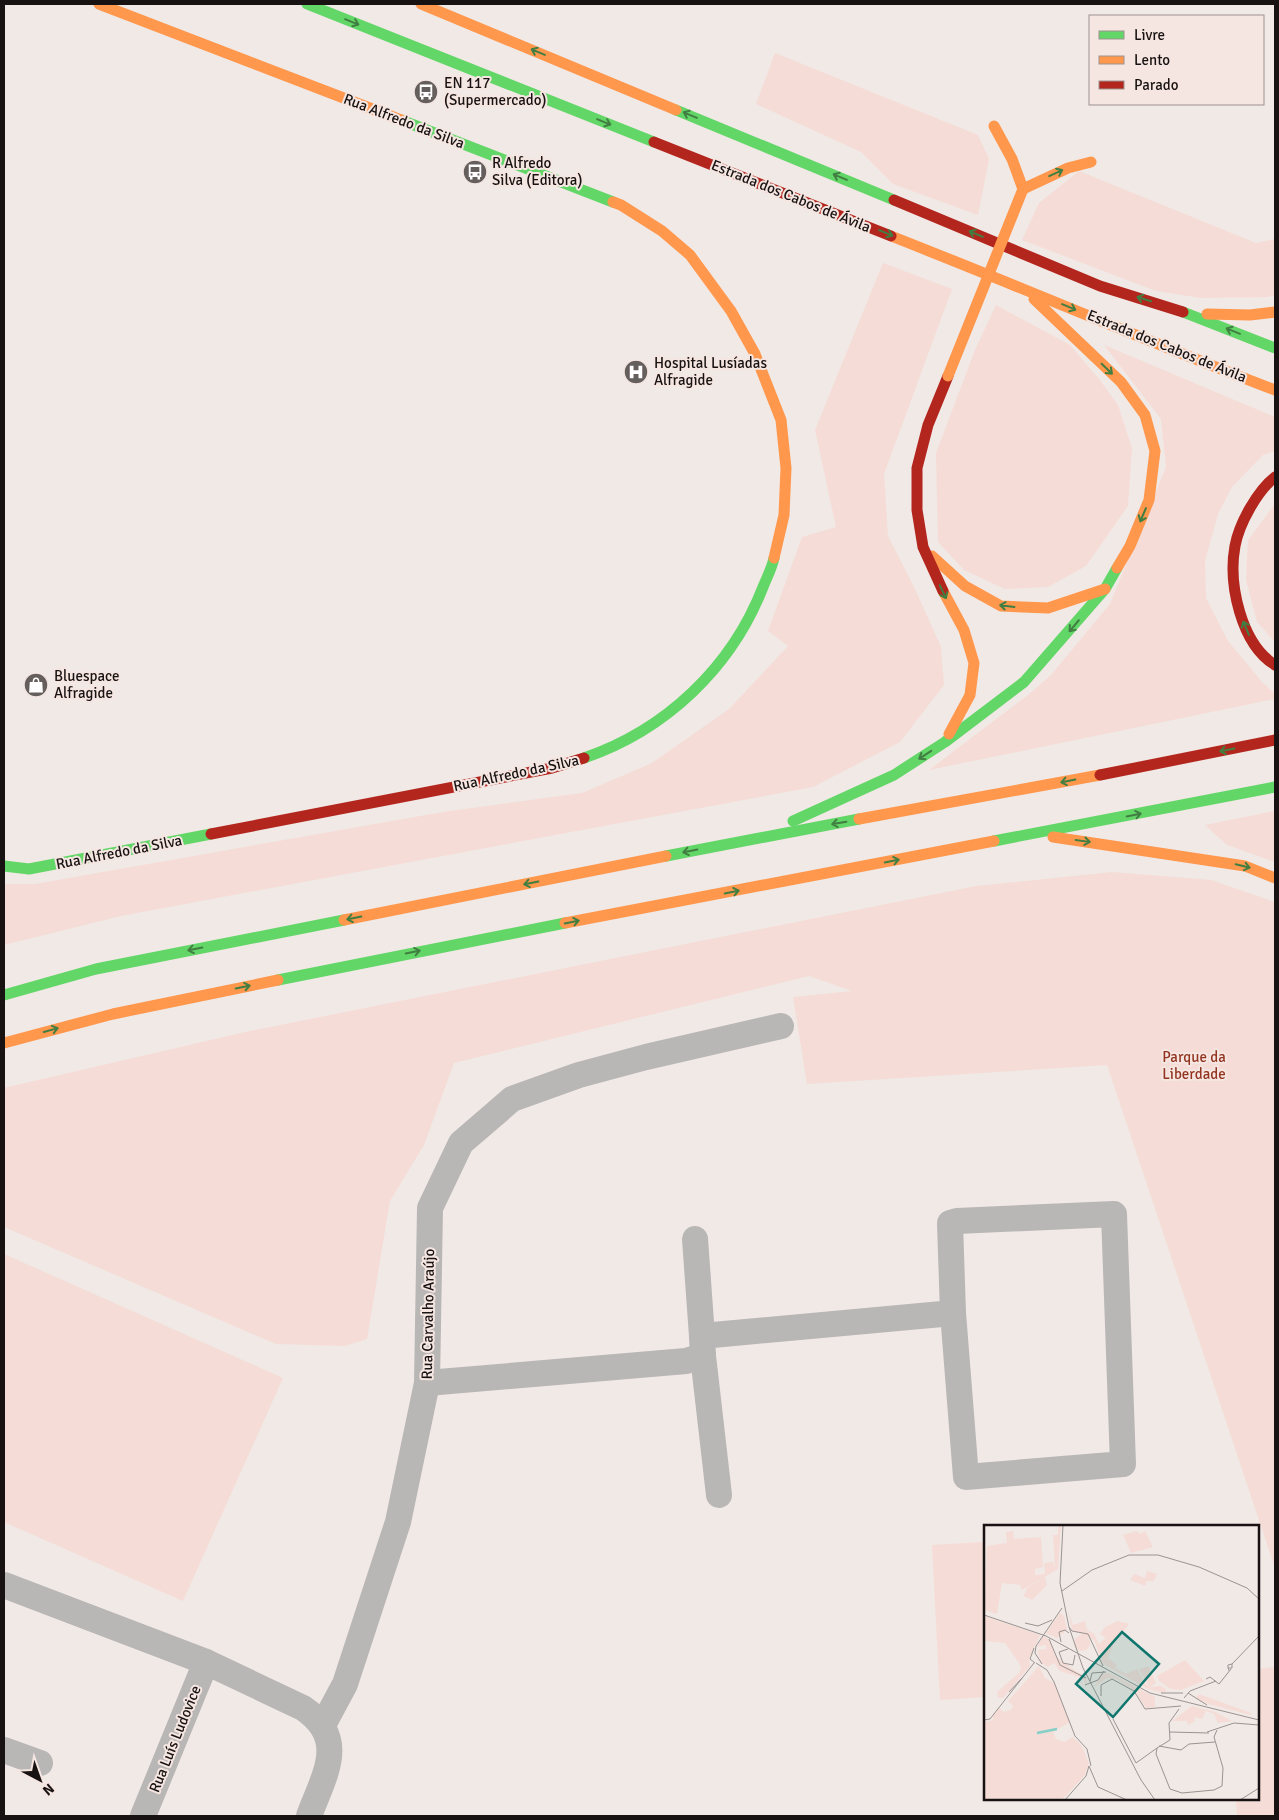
<svg xmlns="http://www.w3.org/2000/svg" width="1279" height="1820" viewBox="0 0 1279 1820" font-family="Signika,sans-serif">
<style>
.green{fill:#f5dcd6}
.lines{fill:none;stroke-linecap:round;stroke-linejoin:round}
.street{stroke:#b9b6b6;stroke-width:26}
.fast{stroke:#63d668;stroke-width:11}
.slow{stroke:#ff974d;stroke-width:11}
.jam{stroke:#b3261e;stroke-width:11}
.slow-bridge{stroke:#ff974d;stroke-width:11}
.oneway{stroke:#417e41}
.labels{text-anchor:middle;dominant-baseline:central;stroke-width:4;stroke-linejoin:round;paint-order:stroke}
.poi-label{font-size:15px;fill:#181312;stroke:#f5e6e2;text-anchor:start}
.street-label{font-size:15px;fill:#181312;stroke:#f5e6e2}
.park-label{font-size:15px;fill:#933520;stroke:#f5e6e2}
.inset-river{fill:none;stroke:#84cfc6;stroke-width:2.5}
.inset-road{fill:none;stroke:#9a9391;stroke-width:1}
.view{fill:#0f766e;fill-opacity:0.15;stroke:#0f766e;stroke-width:2.5}
.inset-edge{fill:none;stroke:#181312;stroke-width:2.5}
</style>
<rect width="100%" height="100%" fill="#f1e9e6"/>
<!-- green -->
<g class="green">
<polygon points="775,53 978,135 989,159 978,215 893,184 861,152 756,104"/>
<polygon points="1079,171 1256,243 1275,239 1275,295 1268,297 1201,298 1156,291 1022,240 1039,203"/>
<polygon points="883,263 952,289 884,474 888,536 915,589 941,647 944,685 900,742 813,787 121,916 4,945 4,884 35,884 443,812 582,793 652,763 729,709 788,646 768,631 802,537 836,527 815,430"/>
<polygon points="996,305 1070,345 1099,379 1118,405 1132,448 1128,506 1086,566 1048,587 1005,589 964,570 938,542 936,453 975,350"/>
<polygon points="1104,345 1275,417 1275,451 1263,455 1232,487 1218,514 1205,561 1206,598 1228,641 1262,682 1275,694 1275,699 929,770 1028,695 1051,675 1110,604 1166,467 1161,419"/>
<polygon points="1275,504 1275,642 1257,622 1246,580 1248,540"/>
<polygon points="1275,811 1275,862 1227,845 1205,825"/>
<polygon points="1112,872 1211,880 1275,902 1275,1568 1107,1065 807,1084 793,997 852,991 809,976 454,1063 424,1145 390,1201 367,1339 345,1346 276,1344 4,1227 4,1088 245,1032 976,886"/>
<polygon points="4,1254 283,1378 183,1601 4,1522"/>
<polygon points="985,1542 985,1697 940,1700 932,1545"/>
<polygon points="1275,1667 1275,1816 1237,1816 1236,1799 1258,1799 1258,1669"/>
</g>
<g class="lines">
<!-- street -->
<g class="street">
<polyline points="695,1239 702,1336"/>
<polyline points="703,1356 719,1495"/>
<polyline points="427,1383 686,1361 703,1356 702,1336 953,1313 950,1223 957,1221 1114,1214 1123,1464 966,1477 953,1313"/>
<path d="M4 1585 206 1662 303 1708C349 1739 324 1775 309 1816"/>
<polyline points="323,1725 345,1684 398,1522 427,1383 430,1208 461,1143 512,1099 579,1075 646,1057 781,1026"/>
<polyline points="4,1750 40,1763"/>
<polyline points="143,1816 206,1662"/>
</g>
<!-- fast -->
<g class="fast">
<polyline points="307,4 654,142"/>
<polyline points="676,110 894,200"/>
<polyline points="401,120 613,202"/>
<polyline points="1183,312 1275,348"/>
<path d="M584 758C666 730 732 667 763 587 767 577 772 568 774 558"/>
<polyline points="793,821 894,775 945,742 1024,682 1105,589 1117,568"/>
<polyline points="994,841 1275,787"/>
<polyline points="666,856 859,819"/>
<polyline points="4,866 29,869 211,834"/>
<polyline points="278,980 565,923"/>
<polyline points="4,995 96,969 344,920"/>
</g>
<!-- slow -->
<g class="slow">
<polyline points="99,4 401,120"/>
<polyline points="421,4 676,110"/>
<polyline points="994,126 1012,159 1023,189 1068,168 1091,162"/>
<polyline points="613,202 621,205 662,231 690,255 731,311 755,354 781,420 786,468 784,515 774,558"/>
<path d="M891 236C1019 286 1146 341 1275 390"/>
<polyline points="1034,299 1121,382 1145,415 1155,451 1149,500 1130,546 1117,568"/>
<polyline points="1207,314 1250,315 1275,312"/>
<polyline points="932,556 965,586 1001,606 1048,608 1105,589"/>
<polyline points="943,591 964,630 974,663 970,695 949,734"/>
<polyline points="859,819 1100,775"/>
<polyline points="1053,837 1245,866 1275,878"/>
<polyline points="344,920 666,856"/>
<polyline points="565,923 994,841"/>
<polyline points="4,1043 113,1014 278,980"/>
</g>
<!-- jam -->
<g class="jam">
<polyline points="654,142 891,236"/>
<polyline points="894,200 1100,286 1183,312"/>
<path d="M1275 477C1257 491 1239 524 1235 546 1228 584 1241 644 1275 665"/>
<polyline points="943,591 923,547 917,510 917,468 928,425 948,376"/>
<polyline points="1100,775 1275,740"/>
<polyline points="211,834 552,768 584,758"/>
</g>
<!-- slow-bridge -->
<polyline class="slow-bridge" points="948,376 1023,189"/>
</g>
<!-- one-way arrows -->
<defs><path id="oneway-shaft" d="M-6 0H5M1.5-3L5.5 0L1.5 3" fill="none" stroke-width="1.6" stroke-linecap="round" stroke-linejoin="round" transform="scale(1.25)"/></defs>
<g class="oneway">
<use href="#oneway-shaft" transform="translate(352 22) rotate(22)"/>
<use href="#oneway-shaft" transform="translate(538 52) rotate(-157)"/>
<use href="#oneway-shaft" transform="translate(690 115) rotate(-157)"/>
<use href="#oneway-shaft" transform="translate(604 122) rotate(22)"/>
<use href="#oneway-shaft" transform="translate(1056 173) rotate(-25)"/>
<use href="#oneway-shaft" transform="translate(840 177) rotate(-157)"/>
<use href="#oneway-shaft" transform="translate(886 233) rotate(22)"/>
<use href="#oneway-shaft" transform="translate(976 234) rotate(-157)"/>
<use href="#oneway-shaft" transform="translate(1144 299) rotate(-163)"/>
<use href="#oneway-shaft" transform="translate(1069 307) rotate(23)"/>
<use href="#oneway-shaft" transform="translate(1233 331) rotate(-158)"/>
<use href="#oneway-shaft" transform="translate(1107 369) rotate(44)"/>
<use href="#oneway-shaft" transform="translate(1143 515) rotate(113)"/>
<use href="#oneway-shaft" transform="translate(943 592) rotate(65)"/>
<use href="#oneway-shaft" transform="translate(1007 606) rotate(-173)"/>
<use href="#oneway-shaft" transform="translate(1074 626) rotate(130)"/>
<use href="#oneway-shaft" transform="translate(1246 628) rotate(-113)"/>
<use href="#oneway-shaft" transform="translate(1227 750) rotate(169)"/>
<use href="#oneway-shaft" transform="translate(925 755) rotate(147)"/>
<use href="#oneway-shaft" transform="translate(1068 781) rotate(169)"/>
<use href="#oneway-shaft" transform="translate(1134 815) rotate(-11)"/>
<use href="#oneway-shaft" transform="translate(839 823) rotate(170)"/>
<use href="#oneway-shaft" transform="translate(1083 841) rotate(8)"/>
<use href="#oneway-shaft" transform="translate(690 851) rotate(169)"/>
<use href="#oneway-shaft" transform="translate(892 861) rotate(-11)"/>
<use href="#oneway-shaft" transform="translate(1243 866) rotate(14)"/>
<use href="#oneway-shaft" transform="translate(531 883) rotate(169)"/>
<use href="#oneway-shaft" transform="translate(732 892) rotate(-11)"/>
<use href="#oneway-shaft" transform="translate(354 918) rotate(169)"/>
<use href="#oneway-shaft" transform="translate(572 922) rotate(-11)"/>
<use href="#oneway-shaft" transform="translate(195 949) rotate(169)"/>
<use href="#oneway-shaft" transform="translate(413 952) rotate(-11)"/>
<use href="#oneway-shaft" transform="translate(243 987) rotate(-12)"/>
<use href="#oneway-shaft" transform="translate(51 1030) rotate(-15)"/>
</g>
<!-- icons -->
<defs>
<g id="bus-disc" transform="scale(1.25)"><circle r="9.5" fill="#645e5c" stroke="#f5e6e2"/><path d="M-5-6H5V4H4V6H2V4H-2V6H-4V4H-5ZM-3.5-4V0h7V-4ZM-3.5 1.2v1.5H-2V1.2ZM2 1.2v1.5H3.5V1.2Z" fill="#fff"/></g>
<g id="hospital-disc" transform="scale(1.25)"><circle r="9.5" fill="#645e5c" stroke="#f5e6e2"/><path d="M-5-5h3v3.5h4V-5h3V5h-3V1.5h-4V5h-3Z" fill="#fff"/></g>
<g id="shop-disc" transform="scale(1.25)"><circle r="9.5" fill="#645e5c" stroke="#f5e6e2"/><path d="M-5-2.5h2.3a2.7 3.5 0 0 1 5.4 0H5L5.5 6h-11ZM-1.5-2.5h3a1.5 2.3 0 0 0-3 0Z" fill="#fff"/></g>
</defs>
<g fill-rule="evenodd">
<use href="#bus-disc" x="426" y="92"/>
<use href="#bus-disc" x="475" y="172"/>
<use href="#hospital-disc" x="636" y="372"/>
<use href="#shop-disc" x="36" y="685"/>
</g>
<g class="labels">
<!-- poi labels -->
<g class="poi-label">
<text x="444" y="83">EN 117<tspan x="444" dy="17">(Supermercado)</tspan></text>
<text x="492" y="163">R Alfredo<tspan x="492" dy="17">Silva (Editora)</tspan></text>
<text x="654" y="363">Hospital Lusíadas<tspan x="654" dy="17">Alfragide</tspan></text>
<text x="54" y="676">Bluespace<tspan x="54" dy="17">Alfragide</tspan></text>
</g>
<!-- street labels -->
<g class="street-label">
<text transform="translate(404 121) rotate(21)">Rua Alfredo da Silva</text>
<text transform="translate(791 196) rotate(22)">Estrada dos Cabos de Ávila</text>
<text transform="translate(1167 346) rotate(22)">Estrada dos Cabos de Ávila</text>
<text transform="translate(516 773) rotate(-12)">Rua Alfredo da Silva</text>
<text transform="translate(119 852) rotate(-11)">Rua Alfredo da Silva</text>
<text transform="translate(428 1314) rotate(-89)">Rua Carvalho Araújo</text>
<text transform="translate(175 1739) rotate(-68)">Rua Luís Ludovice</text>
</g>
<!-- park labels -->
<g class="park-label">
<text x="1194" y="1057">Parque da<tspan x="1194" dy="17">Liberdade</tspan></text>
</g>
</g>
<!-- overview -->
<g transform="translate(984 1525)">
<rect width="275" height="275" fill="#f1e9e6"/>
<path d="M74 0H77L74 44 38 65 36 60 18 58 13 89 0 85 3 21 23 18 22 7 29 6 30 14 57 12 59 42 51 44V50L61 49 60 38 69 37 71 43 69 10H74ZM153 6 156 9 161 6 169 22 147 28 139 10ZM163 46 173 49 170 56H162V61L146 55 150 49 161 53ZM61 52 63 60 48 75 40 71 43 63ZM84 85 89 100 101 96 103 105 110 109 115 119 122 113 116 109 121 102 134 96 145 99 135 112 133 111 124 133 133 140 131 143 142 149 153 144 161 159 165 161 155 145 164 141 172 158 166 162 177 161 183 165 180 168 164 164 119 139 110 115 88 105ZM76 88 80 91 83 105 73 113 62 108ZM0 91 56 110 45 134 46 141 19 173H14L13 167 36 147 37 141 21 118 0 116ZM90 118a8 8 0 1 1 16 0a8 8 0 1 1-16 0ZM59 111 66 115 71 131 103 154 102 160 99 153 76 146 70 138 64 142 56 137 54 125 62 124V120L53 122ZM201 135 220 156 197 165 187 164 175 156 173 151ZM55 141 61 153 70 158 86 197 69 207 72 214 80 217 89 212 98 221 105 239 101 250 81 272 75 275H0V197L9 195V190L15 183 20 187 27 185 29 181 24 176ZM125 148 171 172V182L162 183 150 165 132 154 123 153 110 162 118 149ZM215 169 267 188V190L224 179 212 173ZM208 181 231 187 248 196 234 198 230 189 222 186 218 194 210 192 211 196 204 200 203 196H188Z" fill="#f5dcd6"/>
<path class="inset-river" d="M53 208 73 204"/>
<path class="inset-road" d="M79 0 76 58 85 102M78 66 108 45 145 30H174L215 42 263 63 275 74M0 90 62 111 166 168 275 195M41 98 54 101 68 95M85 102 99 143 157 255 171 275M85 102 88 106 104 109 119 141M65 114 76 140 102 153M77 117 75 107 81 105 85 108M50 123 46 134 51 138M84 124 75 127 79 138 89 140 91 130M52 138 63 145 70 157 91 211 103 224 107 241M58 139 51 128 52 121 78 83M248 139 275 111M244 143H248V139L244 140V143L245 145V146M222 154 226 152 235 159 247 144M106 156 108 148 122 147M101 160 114 155 120 146M25 167 38 153M177 168H199M204 168 223 180M117 171V160L128 154 150 166 161 184 197 181M200 173 206 166 232 156M195 184 185 198 186 215 173 223 172 229 186 264 198 268 230 265 238 261 239 243 230 212 233 205M129 194 152 238M0 195 6 194 50 138M186 207 225 208M223 207 250 198 275 200M175 221 197 225 205 219 231 217M152 238 173 223M105 241 114 262 143 275M81 275 102 251 105 241M256 275 275 263"/>
<path class="view" d="M138 107 175 139 129 192 92 159Z"/>
<rect width="275" height="275" class="inset-edge"/>
</g>
<!-- border -->
<rect width="1279" height="1820" fill="none" stroke="#181312" stroke-width="10"/>
<!-- legend -->
<rect x="1089" y="15" width="175" height="90" fill="#f5e6e2" stroke="#9d928f"/>
<rect x="1099" y="31" width="25" height="8" fill="#63d668" stroke="#9d928f"/>
<text x="1134" y="40" font-size="15" fill="#181312">Livre</text>
<rect x="1099" y="56" width="25" height="8" fill="#ff974d" stroke="#9d928f"/>
<text x="1134" y="65" font-size="15" fill="#181312">Lento</text>
<rect x="1099" y="81" width="25" height="8" fill="#b3261e" stroke="#9d928f"/>
<text x="1134" y="90" font-size="15" fill="#181312">Parado</text>
<!-- north arrow -->
<g transform="translate(40 1780) rotate(139)" stroke="#f5e6e2" stroke-width="4" paint-order="stroke">
<path d="M0-4L9 19L0 12L-9 19Z" fill="#181312"/>
<text y="-8" font-size="14" font-weight="bold" text-anchor="middle" fill="#181312">N</text>
</g>
</svg>
